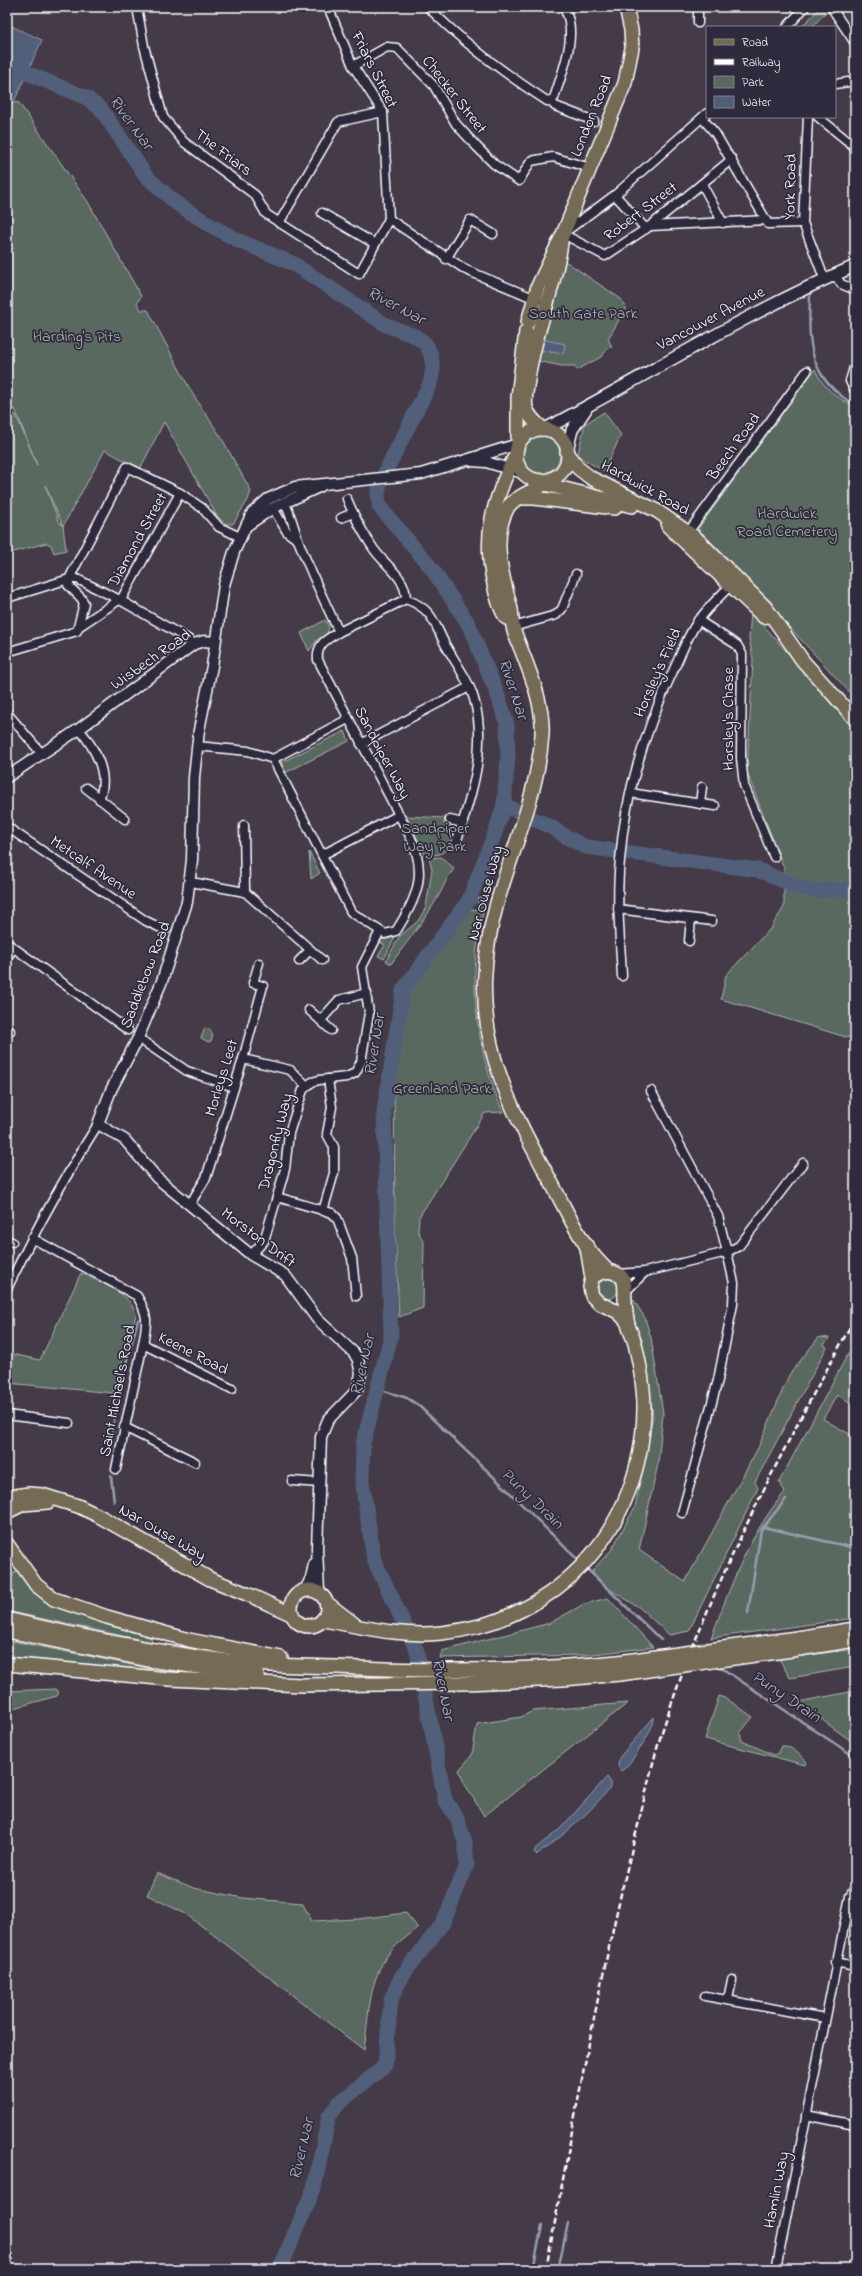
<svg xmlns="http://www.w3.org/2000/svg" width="862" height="2276" viewBox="0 0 862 2276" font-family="'Indie Flower',sans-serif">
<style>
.green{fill:#5a6960;stroke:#acb4b0}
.water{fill:#515e7a;stroke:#979eaf}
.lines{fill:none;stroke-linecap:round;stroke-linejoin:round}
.stream{stroke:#979eaf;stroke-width:2.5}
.river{stroke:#515e7a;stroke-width:15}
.minor-casing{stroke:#fff;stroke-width:11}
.tertiary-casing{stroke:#fff;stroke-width:13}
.secondary-casing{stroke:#fff;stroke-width:14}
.primary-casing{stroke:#fff;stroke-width:16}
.trunk-casing{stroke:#fff;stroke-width:16}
.minor{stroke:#2f2a3d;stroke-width:8}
.tertiary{stroke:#2f2a3d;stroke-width:10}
.secondary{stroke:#2f2a3d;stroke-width:11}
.primary{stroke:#746b55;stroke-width:13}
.trunk{stroke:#746b55;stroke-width:13}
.rail{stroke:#fff;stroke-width:2.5;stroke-dasharray:6 3;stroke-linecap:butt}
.trunk-bridge-casing{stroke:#fff;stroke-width:16;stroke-linecap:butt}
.trunk-bridge{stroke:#746b55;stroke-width:13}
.labels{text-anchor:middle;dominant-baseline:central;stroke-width:3.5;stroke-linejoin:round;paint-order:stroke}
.street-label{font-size:16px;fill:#fff;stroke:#2f2a3d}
.park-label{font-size:16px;fill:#acb4b0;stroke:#2f2a3d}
.water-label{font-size:17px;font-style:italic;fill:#b1b7c3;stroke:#2f2a3d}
</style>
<rect width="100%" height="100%" fill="#443a48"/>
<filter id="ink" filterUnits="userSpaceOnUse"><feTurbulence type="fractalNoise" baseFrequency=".025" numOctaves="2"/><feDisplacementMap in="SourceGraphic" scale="8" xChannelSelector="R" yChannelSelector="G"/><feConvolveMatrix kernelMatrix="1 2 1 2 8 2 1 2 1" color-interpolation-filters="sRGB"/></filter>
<g filter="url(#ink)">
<!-- green -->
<g class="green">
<polygon points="821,7 825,13 812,27 801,27"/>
<polygon points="7,101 19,103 88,202 141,296 137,303 141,310 148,310 192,393 221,437 251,491 248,500 233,524 226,524 217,516 164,422 140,469 105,450 63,526 45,485 59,522 63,526 66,550 54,553 51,545 46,543 7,554 7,412 16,415 37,465 15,409 7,411"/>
<polygon points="565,261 621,299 626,308 608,339 612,347 609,347 601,357 577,370 575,366 562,366 537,361 541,337"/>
<path d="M815 369C823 388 837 398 855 407V698L698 529Z"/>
<polygon points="604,412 621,435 604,471 581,458 578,453 585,424"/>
<circle cx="541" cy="454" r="19"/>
<polygon points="751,611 855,730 855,1021 849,1038 721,999 726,975 771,928 784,907 784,868 747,773 753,659 749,638"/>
<polygon points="325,620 329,626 327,634 317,640 309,651 301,633"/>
<polygon points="345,731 349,741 283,774 280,763"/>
<polygon points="406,816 445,818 444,824 453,828 454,832 450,848 440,854 426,856"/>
<polygon points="309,852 320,873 311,879"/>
<path d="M441 857 454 868C452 873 448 876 446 881 433 911 410 937 391 964L386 961 399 937 418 921 426 907 432 870 429 858Z"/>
<path d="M483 897 486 901C466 973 474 1044 503 1112L485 1113 419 1217 418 1231 424 1242 423 1308 399 1317 395 1229 394 1086 407 1000 413 984 466 910 478 909V899Z"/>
<polygon points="395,937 384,959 378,956 385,945 380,942 381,940"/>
<polygon points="205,1028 210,1029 213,1035 211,1041 208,1042 201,1038"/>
<path d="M81 1273C101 1283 130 1292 136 1315L113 1393 7 1383V1353L40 1360Z"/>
<circle cx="608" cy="1289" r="10"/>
<polygon points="633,1299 645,1318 651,1338 663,1413 658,1464 639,1550 685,1582 758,1448 789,1375 819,1337 829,1338 824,1345 827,1347 755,1482 758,1488 689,1631 670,1635 666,1632 640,1608 606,1587 592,1571 612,1549 635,1507 653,1416 646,1370 632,1310"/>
<path d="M855 1341V1405L837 1395 823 1419 855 1437V1618L711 1638C731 1586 748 1535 785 1492L779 1482Z"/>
<path d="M18 1571 31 1588 78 1614 152 1638 151 1642 7 1611C7 1597 10 1585 14 1572Z"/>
<polygon points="608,1598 653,1647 585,1655 440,1658 442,1651 550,1623 584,1604"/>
<polygon points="7,1640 152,1669 151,1671 7,1659"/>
<polygon points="855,1649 855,1667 790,1678 779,1659"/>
<polygon points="55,1689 59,1692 57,1696 7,1710 7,1691"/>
<polygon points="855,1691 855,1744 798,1702"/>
<path d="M719 1696 727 1699 753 1717 740 1733 742 1741 774 1755 778 1753 781 1746C790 1744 801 1756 807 1762L805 1765 705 1739Z"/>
<polygon points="628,1703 484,1816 464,1783 459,1770 472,1755 477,1724 521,1717 533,1711"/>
<path d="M157 1873 194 1888 243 1898 302 1903 312 1921 358 1919 406 1913 418 1928C409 1935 398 1943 390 1952 368 1979 369 2017 364 2050L186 1914 147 1895Z"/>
</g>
<!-- water -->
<g class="water">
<polygon points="7,24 42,40 13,104 7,102"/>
<polygon points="541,339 565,344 563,354 539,350"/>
<path d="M654 1717C657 1724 630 1767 621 1771L618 1766 619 1758Z"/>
<path d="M607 1777 610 1781V1788C588 1814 564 1836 536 1855L534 1852 536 1848 561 1828Z"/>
</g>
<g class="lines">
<!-- stream -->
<g class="stream">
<path d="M810 295C808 344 808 378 855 405"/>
<polyline points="121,1382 138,1320"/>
<polyline points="378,1389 407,1398 418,1405 500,1483 580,1562"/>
<polyline points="109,1455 118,1394"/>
<polyline points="111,1476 114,1502"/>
<polyline points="763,1527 855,1548"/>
<polyline points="585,1567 661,1640"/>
<polyline points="748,1613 761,1530 786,1499"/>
<polyline points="717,1665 855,1757"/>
<polyline points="533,2269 542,2226"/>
<polyline points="558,2269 568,2223"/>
</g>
<!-- river -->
<g class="river">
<polyline points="7,60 27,73 87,98 101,109 146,176 176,203 210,225 239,241 294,264 386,325 415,336 426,344 431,355 433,369 430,384 380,482 378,494 379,506 432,569 468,623 498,696 507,724 508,756 504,805 495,833 469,900 403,990 384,1112 391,1336 363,1444 362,1481 374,1560 417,1651 445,1800 457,1818 465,1842 467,1865 443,1923 401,1977 391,2000 385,2066 340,2102 329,2116 314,2188 280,2269"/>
<polyline points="504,805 551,827 568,838 586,847 758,870 797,887 818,891 845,889 855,894"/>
</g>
<!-- minor casing -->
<g class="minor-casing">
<g id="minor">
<polyline points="137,7 144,46 163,117 184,142 255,195 266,214 359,274 389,219"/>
<polyline points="328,7 353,66 383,112 389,219"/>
<path d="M428 7C464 44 504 73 547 101H550"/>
<polyline points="698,7 698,23"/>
<polyline points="831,7 855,43"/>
<polyline points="787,27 805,7"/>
<polyline points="353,66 387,47 397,48 434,86 456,124 477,147 494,164 519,181 531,161 553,157 590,168"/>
<polyline points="835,84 855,81"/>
<path d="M550 101 554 98C562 73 580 31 563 7"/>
<polyline points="550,101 555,106 594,121"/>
<polyline points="808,117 803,223 824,278"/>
<polyline points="818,117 855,147"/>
<polyline points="702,118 715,133 766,220"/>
<polyline points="702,184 723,223"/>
<polyline points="615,195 646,229"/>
<polyline points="322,213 375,244"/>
<polyline points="389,219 466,270 538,300"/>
<polyline points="279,223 338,122 383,112"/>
<polyline points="650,226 766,220 768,224 803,223"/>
<polyline points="565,232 615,195 707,113"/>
<polyline points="563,234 605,256 650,226 732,159"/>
<polyline points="446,259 470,220 493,234"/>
<polyline points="835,275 841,284 855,290"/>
<polyline points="855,364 850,381 855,391"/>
<path d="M347 499C354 516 363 533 373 548 385 566 406 576 406 599 434 610 433 622 446 646 456 663 469 681 474 699 488 747 471 798 456 843"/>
<polyline points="273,508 287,532 298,540"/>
<polyline points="341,518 353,513"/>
<polyline points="686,535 807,371"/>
<polyline points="7,598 69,579 77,579 120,600 188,639 194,644"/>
<polyline points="698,620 737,645 742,654 741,758 744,785 774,857"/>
<polyline points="80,626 122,598 180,493"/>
<polyline points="513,627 556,615 562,609 576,574"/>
<polyline points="339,632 406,599"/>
<polyline points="7,652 77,631 84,603 81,598 68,585 71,575 127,467 180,493 202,508 219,527 240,537"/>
<polyline points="7,713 42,754"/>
<path d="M79 729C95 748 110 775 99 799"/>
<polyline points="361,744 469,687"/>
<path d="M197 746 248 751 273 759 351 912 385 934 396 931C418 897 428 872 409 834L318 660C316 644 327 639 339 632 325 603 312 575 300 545 294 530 292 516 284 502"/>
<polyline points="273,759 348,719"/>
<polyline points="86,788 125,819"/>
<polyline points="630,793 715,806"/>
<polyline points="700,804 702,787"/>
<polyline points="450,820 463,823"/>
<polyline points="244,825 245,892"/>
<polyline points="7,827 146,921 165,930"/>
<polyline points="322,855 399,815"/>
<polyline points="191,882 245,892 322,960"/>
<polyline points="618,909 712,921"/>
<polyline points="689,941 691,919"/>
<polyline points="7,943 128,1030"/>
<polyline points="7,958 13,948"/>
<polyline points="299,961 310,950"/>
<path d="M622 976C620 937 616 899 620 860 625 792 645 730 674 669 682 652 688 634 699 620 709 606 722 594 734 582"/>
<polyline points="309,1010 331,1030"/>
<polyline points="321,1020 339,1000 367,993"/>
<polyline points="7,1028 10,1031"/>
<polyline points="138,1038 187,1071 234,1087"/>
<polyline points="243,1059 290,1070 307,1086"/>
<polyline points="277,1197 332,1213 337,1218 352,1258 356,1296"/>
<polyline points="190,1204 206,1178 243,1059 263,986 253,983 259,963"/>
<polyline points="323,1211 334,1173 334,1147 327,1134 332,1107 328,1079"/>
<path d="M32 1238 137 1296C149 1316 147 1322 143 1344L116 1469"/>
<polyline points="7,1240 12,1242"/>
<polyline points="251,1255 264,1241 277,1197 285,1169 289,1133 303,1090 312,1082 319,1080 347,1077 355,1073 361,1062 369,1013 362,967 380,931"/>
<polyline points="618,1274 645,1272 727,1252 718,1216 651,1091"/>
<path d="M7 1289C34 1232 65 1177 98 1124"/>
<polyline points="626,1291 645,1272"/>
<polyline points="143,1344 232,1389"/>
<polyline points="7,1415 69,1423"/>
<polyline points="124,1427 195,1462"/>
<polyline points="292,1481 320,1483"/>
<polyline points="682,1513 718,1380 733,1304 734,1283 727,1252 739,1246 803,1163"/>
<polyline points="835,1962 855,1966"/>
<polyline points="705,1996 825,2018"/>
<polyline points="728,1999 732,1980"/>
<polyline points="806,2115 855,2125"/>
<polyline points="776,2269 850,1896 855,1888"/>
</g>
</g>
<!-- tertiary casing -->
<g class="tertiary-casing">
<g id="tertiary">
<polyline points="472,461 486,462 523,473"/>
<polyline points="246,526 273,508 321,486"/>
<polyline points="7,777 79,729 194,644 204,641 214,642"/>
<polyline points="305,1590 311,1578 314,1564"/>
<polyline points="319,1592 317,1549 321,1437 328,1420 357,1390 361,1374 358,1360 354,1353 317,1319 285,1275 251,1255 157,1178 125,1140 98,1124 111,1090 138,1038 162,981 187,902 192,860 194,777 199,730 212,666 224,585 234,552 252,513 268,499 295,487 421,474 518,444"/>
</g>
</g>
<!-- secondary casing -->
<g class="secondary-casing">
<g id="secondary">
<path d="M545 429C648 375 747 312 855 266"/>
<polyline points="567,450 572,430 586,409"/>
</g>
</g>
<!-- primary casing -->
<g class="primary-casing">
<g id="primary">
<polyline points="528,322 538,286 563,234 625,83 632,48 631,30 626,7"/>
<path d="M543 429C536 423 529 417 526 408 524 399 527 388 528 380 534 333 555 290 561 243"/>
<circle cx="542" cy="455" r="26"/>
<polyline points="518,444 518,397 526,331"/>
<polyline points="567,452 578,468 591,478 657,511 696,538 766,608 803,661 855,719"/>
<path d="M555 477C543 488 516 495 508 507 490 538 503 578 511 609 512 616 512 624 514 631 526 664 544 699 542 735 538 793 513 847 497 903 466 1016 496 1083 550 1180 562 1202 573 1227 588 1248 593 1256 601 1264 608 1271"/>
<polyline points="541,483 632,506"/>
<polyline points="523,498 534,498 615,508"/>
<polyline points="668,526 764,617"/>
<path d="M506 618C500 608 496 595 494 584 482 534 494 499 516 454"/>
<polyline points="587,1248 592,1278 590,1287 592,1296 599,1303 618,1312 627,1321"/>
<polyline points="7,1497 29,1494 42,1495 78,1506 99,1516 210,1579 247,1594 291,1614"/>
<polyline points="7,1512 23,1504 48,1502"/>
<circle cx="309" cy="1608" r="18"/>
<polyline points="327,1603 354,1624"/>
<path d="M324 1620C362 1627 402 1637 441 1633 559 1621 643 1527 644 1408 644 1387 640 1365 635 1344 633 1336 628 1328 627 1320 626 1314 625 1306 625 1299 624 1286 628 1276 612 1272 604 1270 598 1273 592 1278"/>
</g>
</g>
<!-- trunk casing -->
<g class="trunk-casing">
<g id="trunk">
<polyline points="7,1544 36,1585 54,1599 107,1617 189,1640 281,1658"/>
<path d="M7 1619C86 1638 175 1656 256 1664 283 1666 310 1666 337 1667 430 1672 524 1671 618 1662"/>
<polyline points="7,1631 148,1660 257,1675"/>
<polyline points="797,1638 855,1629"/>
<polyline points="799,1649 855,1640"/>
<polyline points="7,1664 169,1679 302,1685 465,1683 563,1679 620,1674"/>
</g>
</g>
<!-- minor -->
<use href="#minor" class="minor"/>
<!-- tertiary -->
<use href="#tertiary" class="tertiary"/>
<!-- secondary -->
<use href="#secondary" class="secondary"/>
<!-- primary -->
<use href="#primary" class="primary"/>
<!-- trunk -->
<use href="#trunk" class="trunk"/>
<!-- rail -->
<path class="rail" d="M546 2269C574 2123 599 1977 636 1833 644 1801 651 1767 661 1735 708 1589 781 1452 855 1318"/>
<!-- trunk-bridge casing -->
<g class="trunk-bridge-casing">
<g id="trunk-bridge">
<polyline points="618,1662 797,1638"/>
<polyline points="620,1674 799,1649"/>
</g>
</g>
<!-- trunk-bridge -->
<use href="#trunk-bridge" class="trunk-bridge"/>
</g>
</g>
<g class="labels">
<!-- street labels -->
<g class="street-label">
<text transform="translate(374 70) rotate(63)">Friars Street</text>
<text transform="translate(454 95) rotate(52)">Checker Street</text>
<text transform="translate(592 116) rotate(-68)">London Road</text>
<text transform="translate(223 153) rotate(37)">The Friars</text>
<text transform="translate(791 187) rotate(-89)">York Road</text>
<text transform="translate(641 212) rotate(-37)">Robert Street</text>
<text transform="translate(711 319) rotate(-28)">Vancouver Avenue</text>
<text transform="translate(734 447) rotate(-54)">Beech Road</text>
<text transform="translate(645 488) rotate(29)">Hardwick Road</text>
<text transform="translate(138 540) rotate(-61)">Diamond Street</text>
<text transform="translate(151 660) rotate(-35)">Wisbech Road</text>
<text transform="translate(658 673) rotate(-66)">Horsley's Field</text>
<text transform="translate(729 719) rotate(-90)">Horsley's Chase</text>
<text transform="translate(382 753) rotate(62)">Sandpiper Way</text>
<text transform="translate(93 868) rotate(34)">Metcalf Avenue</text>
<text transform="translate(486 893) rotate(-75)">Nar Ouse Way</text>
<text transform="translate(146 975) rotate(-69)">Saddlebow Road</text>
<text transform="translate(222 1078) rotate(-73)">Morleys Leet</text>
<text transform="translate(276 1142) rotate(-76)">Dragonfly Way</text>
<text transform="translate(258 1238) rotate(37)">Morston Drift</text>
<text transform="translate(193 1354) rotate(27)">Keene Road</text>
<text transform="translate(118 1391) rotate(-79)">Saint Michael's Road</text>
<text transform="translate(162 1533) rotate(30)">Nar Ouse Way</text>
<text transform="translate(777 2190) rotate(-79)">Hamlin Way</text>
</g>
<!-- park labels -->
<g class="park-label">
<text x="583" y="314">South Gate Park</text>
<text x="77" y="337">Harding's Pits</text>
<text x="787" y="514">Hardwick<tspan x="787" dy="18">Road Cemetery</tspan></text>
<text x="435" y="829">Sandpiper<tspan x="435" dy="18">Way Park</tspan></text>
<text x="442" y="1089">Greenland Park</text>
</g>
<!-- water labels -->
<g class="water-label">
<text transform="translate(131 123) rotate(54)">River Nar</text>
<text transform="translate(396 306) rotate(28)">River Nar</text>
<text transform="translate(513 689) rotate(72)">River Nar</text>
<text transform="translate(375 1045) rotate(-81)">River Nar</text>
<text transform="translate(363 1365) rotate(-77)">River Nar</text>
<text transform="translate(532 1499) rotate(44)">Puny Drain</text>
<text transform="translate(443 1689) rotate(79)">River Nar</text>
<text transform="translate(786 1697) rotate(34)">Puny Drain</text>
<text transform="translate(302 2149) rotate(-77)">River Nar</text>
</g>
</g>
<!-- margin -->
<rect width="862" height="2276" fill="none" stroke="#2f2a3d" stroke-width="24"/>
<rect x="12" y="12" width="838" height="2252" fill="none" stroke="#fff" stroke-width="1.5" filter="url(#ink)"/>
<!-- legend -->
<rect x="706" y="26" width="130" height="92" fill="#2f2a3d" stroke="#827f8b"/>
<rect x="714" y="39" width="20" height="6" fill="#746b55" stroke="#827f8b"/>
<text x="742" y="46" font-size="12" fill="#ffffff">Road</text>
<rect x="714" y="59" width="20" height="6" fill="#ffffff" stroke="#827f8b"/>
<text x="742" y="66" font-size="12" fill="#ffffff">Railway</text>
<rect x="714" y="76" width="20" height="12" fill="#5a6960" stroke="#827f8b"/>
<text x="742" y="86" font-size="12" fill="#ffffff">Park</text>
<rect x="714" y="96" width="20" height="12" fill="#515e7a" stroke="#827f8b"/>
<text x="742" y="106" font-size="12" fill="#ffffff">Water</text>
</svg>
